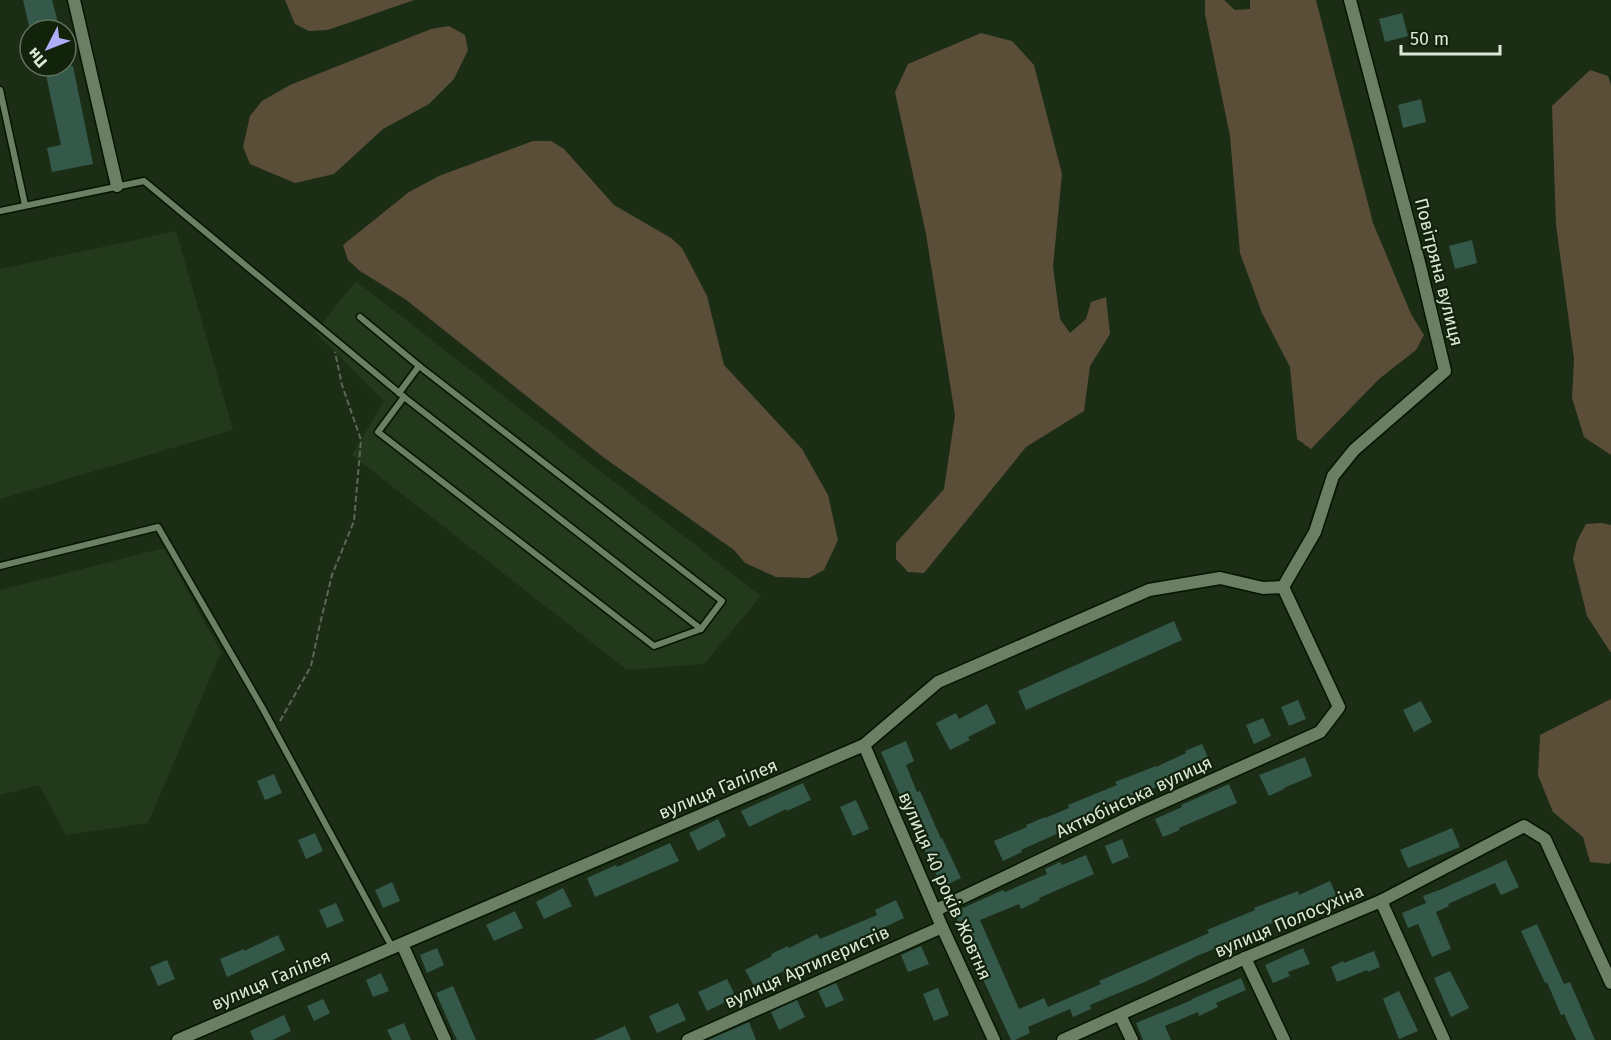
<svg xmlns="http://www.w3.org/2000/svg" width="1611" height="1040" viewBox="0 0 1611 1040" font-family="'Fira Sans',sans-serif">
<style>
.built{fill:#23391b}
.green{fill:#5b4e39}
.building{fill:#34594a}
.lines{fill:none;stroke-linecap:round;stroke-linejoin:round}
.lane-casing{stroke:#051501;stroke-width:9}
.street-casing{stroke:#051501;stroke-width:15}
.path{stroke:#596953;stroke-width:2;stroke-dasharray:6 3;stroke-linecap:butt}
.lane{stroke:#6a7f63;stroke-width:6}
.street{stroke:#6a7f63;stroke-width:12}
.labels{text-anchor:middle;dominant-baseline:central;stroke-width:4.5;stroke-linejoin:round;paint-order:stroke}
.street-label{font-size:18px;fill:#dbe7d7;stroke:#11230b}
</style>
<rect width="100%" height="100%" fill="#1b2d14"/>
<!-- built -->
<g class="built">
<polygon points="176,231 233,430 0,499 0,269"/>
<polygon points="356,281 761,596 704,664 627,670 352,455 384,401 315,332"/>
<polygon points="164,548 221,652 148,823 66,835 39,785 0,795 0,590"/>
</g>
<!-- green -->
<g class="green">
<polygon points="285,0 414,0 328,30 309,31 295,24"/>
<polygon points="1205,0 1224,0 1235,10 1250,9 1250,0 1316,0 1373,223 1411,314 1424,335 1416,350 1379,379 1311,449 1297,439 1290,367 1262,313 1240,253 1230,136 1205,14"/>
<polygon points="449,26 465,35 468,50 454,79 429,104 383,129 334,174 295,183 250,164 243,147 250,116 262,101 290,85 431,29"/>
<polygon points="981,33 1012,41 1034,65 1062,174 1053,267 1060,319 1070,333 1086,319 1091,302 1106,297 1110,334 1090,366 1084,411 1026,447 924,573 908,572 896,559 896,543 944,489 955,415 926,234 895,92 908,64"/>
<polygon points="1590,70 1608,76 1611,85 1611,455 1584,437 1572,398 1574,359 1556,225 1552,106"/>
<polygon points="533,141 551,141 564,149 614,205 671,238 682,248 707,296 724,365 802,449 828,495 838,540 824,570 809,578 776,577 745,563 734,550 603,457 405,299 360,271 348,260 343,245 409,192 439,176"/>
<polygon points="1602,523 1611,525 1611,653 1587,616 1573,559 1577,541 1586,524"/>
<polygon points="1611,699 1611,862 1609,864 1590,862 1583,837 1553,812 1538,775 1540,735"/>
</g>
<!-- building -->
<g class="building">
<polygon points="23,0 52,0 60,30 30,30"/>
<polygon points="1402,13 1408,36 1385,42 1379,19"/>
<polygon points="44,66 73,66 93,164 52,172 47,148 61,145"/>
<polygon points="1421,99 1426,122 1403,128 1398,105"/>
<polygon points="1472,240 1477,263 1455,269 1449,246"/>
<polygon points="1174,621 1182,640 1026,710 1018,691"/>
<polygon points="1298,700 1306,719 1289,726 1281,707"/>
<polygon points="1421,701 1432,722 1414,732 1403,710"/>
<polygon points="987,704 996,723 968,737 970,740 950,750 936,723 956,713 959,719"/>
<polygon points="1263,718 1271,736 1254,744 1246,725"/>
<polygon points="906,741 914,761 906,765 917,792 920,791 941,839 942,838 961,878 942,887 922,844 921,844 881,752"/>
<polygon points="1202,744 1210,762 1193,769 1164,784 1140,794 1141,796 1125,803 1124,801 1073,823 1074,826 1021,850 1022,852 1003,861 994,841 1027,827 1026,825 1031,823 1045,817 1045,818 1069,808 1068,805 1117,785 1115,782 1156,766 1156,767 1186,753 1185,751"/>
<polygon points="1305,757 1312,776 1284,788 1284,789 1269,796 1259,775"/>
<polygon points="274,774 282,793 265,800 257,781"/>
<polygon points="803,783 811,800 787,811 786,809 749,827 741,811"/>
<polygon points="1229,784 1237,803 1179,828 1180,830 1163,837 1155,819 1182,807 1181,805"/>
<polygon points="856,800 869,829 853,836 840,807"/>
<polygon points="718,819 726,836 698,851 689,833"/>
<polygon points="1452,828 1460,847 1408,868 1400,850"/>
<polygon points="315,833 323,851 306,859 298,840"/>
<polygon points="1122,839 1129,857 1112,864 1105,846"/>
<polygon points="670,843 679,861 595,897 587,878 616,865 617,867"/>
<polygon points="1086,855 1094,874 1039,898 1040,900 1021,909 1019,904 980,920 1019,1009 1044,998 1048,1007 1101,984 1099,981 1209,933 1207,930 1255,910 1254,908 1298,891 1299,895 1330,881 1337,897 1252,931 1253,933 1197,956 1147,981 1090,1005 1091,1009 1073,1017 1070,1009 1028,1027 1030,1033 1015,1040 1011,1040 976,964 954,912 1003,890 1005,892 1047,874 1045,869 1060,862 1062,865"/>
<polygon points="1506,860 1519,887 1501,895 1495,883 1448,904 1449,906 1436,912 1451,949 1432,957 1418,924 1408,928 1402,913 1426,903 1423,896 1442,889"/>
<polygon points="392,882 400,901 383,908 375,890"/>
<polygon points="563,888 572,906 544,919 536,902"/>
<polygon points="896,900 904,918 874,932 876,937 843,951 840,945 771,977 772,979 755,988 745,970 772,956 771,954 788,946 789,948 817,934 820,939 877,915 875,910"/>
<polygon points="336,903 344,921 327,928 319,910"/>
<polygon points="515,911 523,928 494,941 486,925"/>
<polygon points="1537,924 1564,984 1570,982 1595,1040 1576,1040 1564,1014 1561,1015 1547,982 1545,983 1521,931"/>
<polygon points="278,935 285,950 227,977 220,959 244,949 244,951"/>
<polygon points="921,946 929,964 908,972 901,955"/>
<polygon points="437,948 444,965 427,973 420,955"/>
<polygon points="1303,948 1310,964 1288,972 1290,976 1273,983 1265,965"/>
<polygon points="1374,951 1380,967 1368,972 1367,970 1337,982 1331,967 1343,961 1344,963"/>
<polygon points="167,960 175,979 158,986 150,967"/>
<polygon points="1450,971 1469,1008 1451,1017 1434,978"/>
<polygon points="381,973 389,991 373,997 366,980"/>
<polygon points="1241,978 1246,990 1216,1003 1218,1007 1199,1016 1198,1012 1165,1026 1171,1040 1143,1040 1136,1023 1192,1000 1192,999"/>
<polygon points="727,979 736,997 707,1011 698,992"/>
<polygon points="836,983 844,1000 826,1008 818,991"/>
<polygon points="453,986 476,1040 457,1040 449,1023 436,993"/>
<polygon points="938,988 949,1015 934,1021 923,994"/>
<polygon points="1399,991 1418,1031 1399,1039 1383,999"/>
<polygon points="323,999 330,1013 314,1021 307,1006"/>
<polygon points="797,1000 805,1017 779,1030 771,1012"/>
<polygon points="678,1003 686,1020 657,1033 649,1016"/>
<polygon points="284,1015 291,1031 273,1040 254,1040 250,1031"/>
<polygon points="749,1022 756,1040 708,1040"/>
<polygon points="404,1023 411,1040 392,1040 387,1030"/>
<polygon points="625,1026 631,1040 594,1040"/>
</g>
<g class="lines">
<!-- lane casing -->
<g class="lane-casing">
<g id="lane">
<polyline points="0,90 25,205"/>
<polyline points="0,211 144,181 404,397 701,629"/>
<polyline points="360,317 419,366 722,601 701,629 654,646 378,432 404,397"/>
<polyline points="399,393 419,366"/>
<polyline points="0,566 158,527 263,709 392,947"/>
</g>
</g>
<!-- street casing -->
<g class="street-casing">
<g id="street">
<polyline points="74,0 117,186"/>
<polyline points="864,745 942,927 994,1040"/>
<polyline points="1381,901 1444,1040"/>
<polyline points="936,910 1139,813 1320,732 1339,707 1283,587"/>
<polyline points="402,944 445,1040"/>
<polyline points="1245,958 1284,1040"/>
<polyline points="1120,1015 1132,1040"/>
<polyline points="178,1040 864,745 938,682 1149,590 1220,578 1263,588 1283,587 1315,532 1333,476 1354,450 1445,371 1420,266 1350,0"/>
<polyline points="688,1040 942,927"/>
<polyline points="1063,1040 1245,958 1381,901 1524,826 1545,839 1611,983"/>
</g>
</g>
<!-- path -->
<polyline class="path" points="280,721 311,666 320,624 332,575 354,521 361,440 342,385 335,352"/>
<!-- lane -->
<use href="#lane" class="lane"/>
<!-- street -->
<use href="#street" class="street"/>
</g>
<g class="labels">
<!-- street labels -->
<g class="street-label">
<text transform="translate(1439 272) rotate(76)">Повітряна вулиця</text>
<text transform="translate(718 789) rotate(-23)">вулиця Галілея</text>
<text transform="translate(1134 797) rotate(-25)">Актюбінська вулиця</text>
<text transform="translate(945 886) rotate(66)">вулиця 40 років Жовтня</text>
<text transform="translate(1289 921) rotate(-23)">вулиця Полосухіна</text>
<text transform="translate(807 967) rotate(-24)">вулиця Артилеристів</text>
<text transform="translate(271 980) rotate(-23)">вулиця Галілея</text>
</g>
</g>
<!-- north arrow -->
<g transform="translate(48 48) rotate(228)"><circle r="28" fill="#11230b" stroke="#62715d" stroke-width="1.5"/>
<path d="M0-4.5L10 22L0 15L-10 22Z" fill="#afaefa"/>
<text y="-9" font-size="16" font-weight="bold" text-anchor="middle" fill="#dbe7d7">Пн</text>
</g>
<!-- scale -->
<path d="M1401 45v9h99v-9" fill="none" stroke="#dbe7d7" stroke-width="3"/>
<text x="1410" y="45" font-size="18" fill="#dbe7d7" stroke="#11230b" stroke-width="4.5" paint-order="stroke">50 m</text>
</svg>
